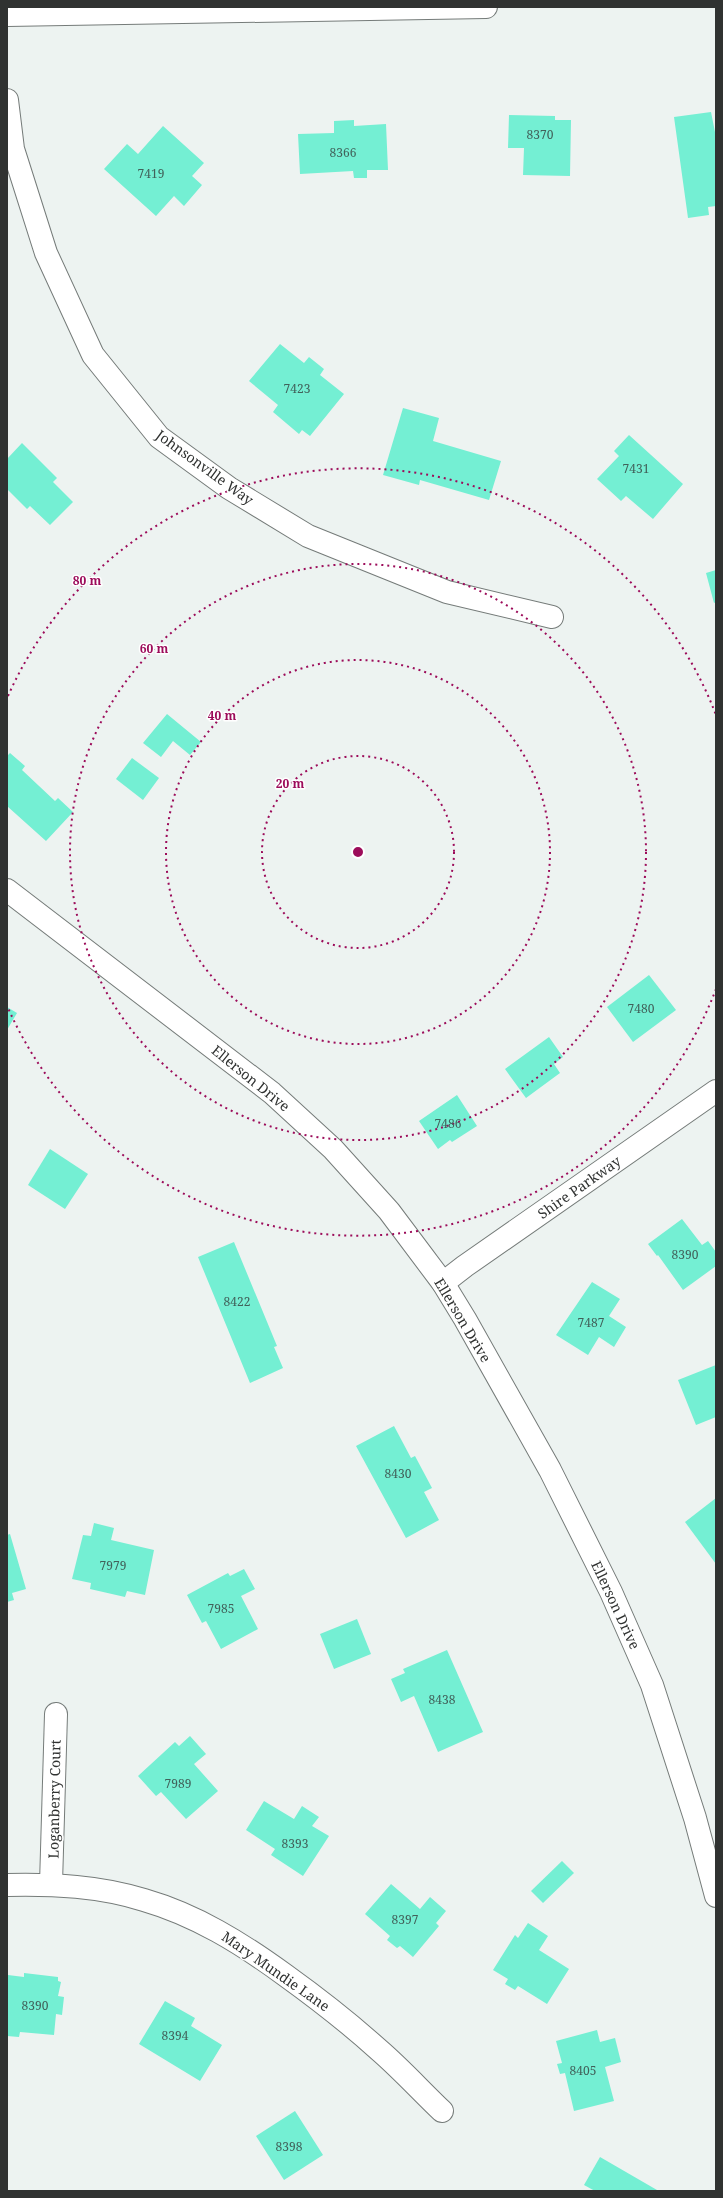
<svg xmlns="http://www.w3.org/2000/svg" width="723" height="2198" viewBox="0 0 723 2198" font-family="'Noto Serif',serif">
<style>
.building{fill:#74efd3}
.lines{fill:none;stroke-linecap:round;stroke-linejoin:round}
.street-casing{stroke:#757b79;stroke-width:24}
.secondary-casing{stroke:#757b79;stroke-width:24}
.street{stroke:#fff;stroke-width:22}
.secondary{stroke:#fff;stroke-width:22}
.ring{fill:none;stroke:#9c0c5a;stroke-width:2;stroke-dasharray:2 4}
.labels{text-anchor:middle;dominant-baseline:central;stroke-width:3;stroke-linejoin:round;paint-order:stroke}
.number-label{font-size:12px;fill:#41615a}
.street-label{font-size:14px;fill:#303231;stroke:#fff}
.centre{fill:#9c0c5a;stroke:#fff;stroke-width:2}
.ring-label{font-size:12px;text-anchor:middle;font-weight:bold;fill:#9c0c5a;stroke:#fff;stroke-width:3;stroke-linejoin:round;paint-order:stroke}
</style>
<rect width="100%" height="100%" fill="#edf3f1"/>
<!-- building -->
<g class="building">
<polygon points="711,112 716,137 716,206 708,207 709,215 688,218 674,117"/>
<polygon points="509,115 555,116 555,120 571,120 570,176 523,175 524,148 508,148"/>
<polygon points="354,120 354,126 386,124 388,170 367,170 367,178 354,178 353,171 300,174 298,134 334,133 334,121"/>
<polygon points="163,126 204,163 192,176 202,185 184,206 174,196 156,216 104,169 127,144 138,154"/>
<polygon points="280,344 304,363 309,357 324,369 320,375 344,394 310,436 302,430 299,434 273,412 278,405 249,381"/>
<polygon points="403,408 439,418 433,441 501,461 489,500 420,480 419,485 383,475"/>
<polygon points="629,435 683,484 653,519 626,496 621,501 597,479 619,456 614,451"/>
<polygon points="22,443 57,478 53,482 73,502 50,525 30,506 27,509 7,489 7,459"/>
<polygon points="716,570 716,602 714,603 706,573"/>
<polygon points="167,714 201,742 190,755 173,741 161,757 143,743"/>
<polygon points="10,753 25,766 22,770 55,801 58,798 73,812 46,841 7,806 7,756"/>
<polygon points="132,758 159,778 143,800 116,779"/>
<polygon points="649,975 676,1010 633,1042 607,1007"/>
<polygon points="7,1007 17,1013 7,1030"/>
<polygon points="549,1037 563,1057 554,1064 560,1073 526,1098 505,1069"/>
<polygon points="457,1095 477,1126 452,1142 450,1140 438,1149 419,1121"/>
<polygon points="50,1149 88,1174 65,1209 28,1185"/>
<polygon points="682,1219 702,1245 708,1241 716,1252 716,1266 683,1290 658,1255 657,1256 648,1244"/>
<polygon points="234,1242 277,1346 274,1347 283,1368 250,1383 198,1257"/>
<polygon points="592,1282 620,1299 609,1316 626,1327 614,1347 599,1337 588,1355 556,1335"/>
<polygon points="716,1365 716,1417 696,1425 678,1380"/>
<polygon points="394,1426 411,1458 415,1456 432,1488 424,1492 439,1520 406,1538 356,1446"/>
<polygon points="716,1498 716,1564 685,1522"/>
<polygon points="94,1523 114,1528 111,1540 154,1550 145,1595 127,1591 125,1597 90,1589 91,1583 72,1579 83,1535 91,1536"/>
<polygon points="10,1534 26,1589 12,1593 14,1600 7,1602 7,1535"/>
<polygon points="244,1569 255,1589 241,1596 258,1629 221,1649 206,1621 202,1623 187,1595 228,1573 230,1576"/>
<polygon points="357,1619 371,1654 334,1669 320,1634"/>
<polygon points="447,1650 483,1732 438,1752 414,1696 401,1702 391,1679 405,1673 403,1669"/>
<polygon points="190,1736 206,1754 194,1764 218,1791 186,1819 161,1792 156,1796 138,1776 175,1742 179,1746"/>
<polygon points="264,1801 294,1819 302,1806 319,1817 312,1826 329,1836 303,1876 271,1855 275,1849 246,1830"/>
<polygon points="562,1861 574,1873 543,1903 531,1891"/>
<polygon points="391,1884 420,1909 430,1897 446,1911 436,1923 439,1926 413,1957 400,1946 397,1948 387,1940 390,1936 365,1914"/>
<polygon points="528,1923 548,1936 539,1950 569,1969 547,2004 518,1986 515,1990 505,1984 508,1979 493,1970 515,1935 518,1938"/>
<polygon points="24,1973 58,1977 58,1981 61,1982 58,1996 64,1997 62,2015 56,2014 54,2035 20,2032 19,2037 7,2036 8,1975 24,1977"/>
<polygon points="165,2001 195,2018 191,2026 222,2045 200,2081 139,2044"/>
<polygon points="597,2030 600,2042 615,2038 621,2062 605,2067 614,2101 574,2111 565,2073 560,2074 557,2064 562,2063 556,2041"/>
<polygon points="295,2111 323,2155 284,2180 256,2136"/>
<polygon points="600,2157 657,2190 656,2191 595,2191 584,2185"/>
</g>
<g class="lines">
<!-- street casing -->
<g class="street-casing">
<g id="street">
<polyline points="7,15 486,7"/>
<polyline points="7,100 13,149 46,253 93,355 159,437 229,488 308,536 447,592 552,617"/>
<polyline points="443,1283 465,1266 716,1091"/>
<polyline points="51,1884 56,1714"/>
<path d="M7 1885C54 1884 99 1886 144 1900 196 1915 241 1943 285 1975 317 1998 349 2023 379 2050 401 2069 421 2091 442 2111"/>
</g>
</g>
<!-- secondary casing -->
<g class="secondary-casing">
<polyline id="secondary" points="7,890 272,1093 333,1149 389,1211 443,1283 465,1319 550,1470 611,1592 652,1685 695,1818 716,1896"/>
</g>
<!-- street -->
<use href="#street" class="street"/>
<!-- secondary -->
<use href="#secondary" class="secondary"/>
</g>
<!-- distance rings -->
<g class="ring">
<circle cx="358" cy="852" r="96"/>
<circle cx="358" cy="852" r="192"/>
<circle cx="358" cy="852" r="288"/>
<path d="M716 989A383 383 0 0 1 8 1008M8 696A383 383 0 0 1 716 715"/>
</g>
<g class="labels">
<!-- number labels -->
<g class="number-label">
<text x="540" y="134">8370</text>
<text x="343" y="152">8366</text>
<text x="151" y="173">7419</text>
<text x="297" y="388">7423</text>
<text x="636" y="468">7431</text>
<text x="641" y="1008">7480</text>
<text x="448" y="1123">7486</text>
<text x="685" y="1254">8390</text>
<text x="237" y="1301">8422</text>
<text x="591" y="1322">7487</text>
<text x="398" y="1473">8430</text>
<text x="113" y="1565">7979</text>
<text x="221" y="1608">7985</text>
<text x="442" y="1699">8438</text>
<text x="178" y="1783">7989</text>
<text x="295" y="1843">8393</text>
<text x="405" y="1919">8397</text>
<text x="35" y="2005">8390</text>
<text x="175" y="2035">8394</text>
<text x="583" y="2070">8405</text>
<text x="289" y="2146">8398</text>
</g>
<!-- street labels -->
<g class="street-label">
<text transform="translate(205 467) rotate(36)">Johnsonville Way</text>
<text transform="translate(251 1078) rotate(39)">Ellerson Drive</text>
<text transform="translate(579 1187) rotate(-35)">Shire Parkway</text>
<text transform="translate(463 1320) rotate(59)">Ellerson Drive</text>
<text transform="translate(616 1605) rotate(65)">Ellerson Drive</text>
<text transform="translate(54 1799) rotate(-89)">Loganberry Court</text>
<text transform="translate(276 1971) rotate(35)">Mary Mundie Lane</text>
</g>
</g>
<circle cx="358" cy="852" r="6" class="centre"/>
<g class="ring-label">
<text x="87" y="585">80 m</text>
<text x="154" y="653">60 m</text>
<text x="222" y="720">40 m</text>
<text x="290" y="788">20 m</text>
</g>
<!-- border -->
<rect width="723" height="2198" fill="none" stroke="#303231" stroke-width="16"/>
</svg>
